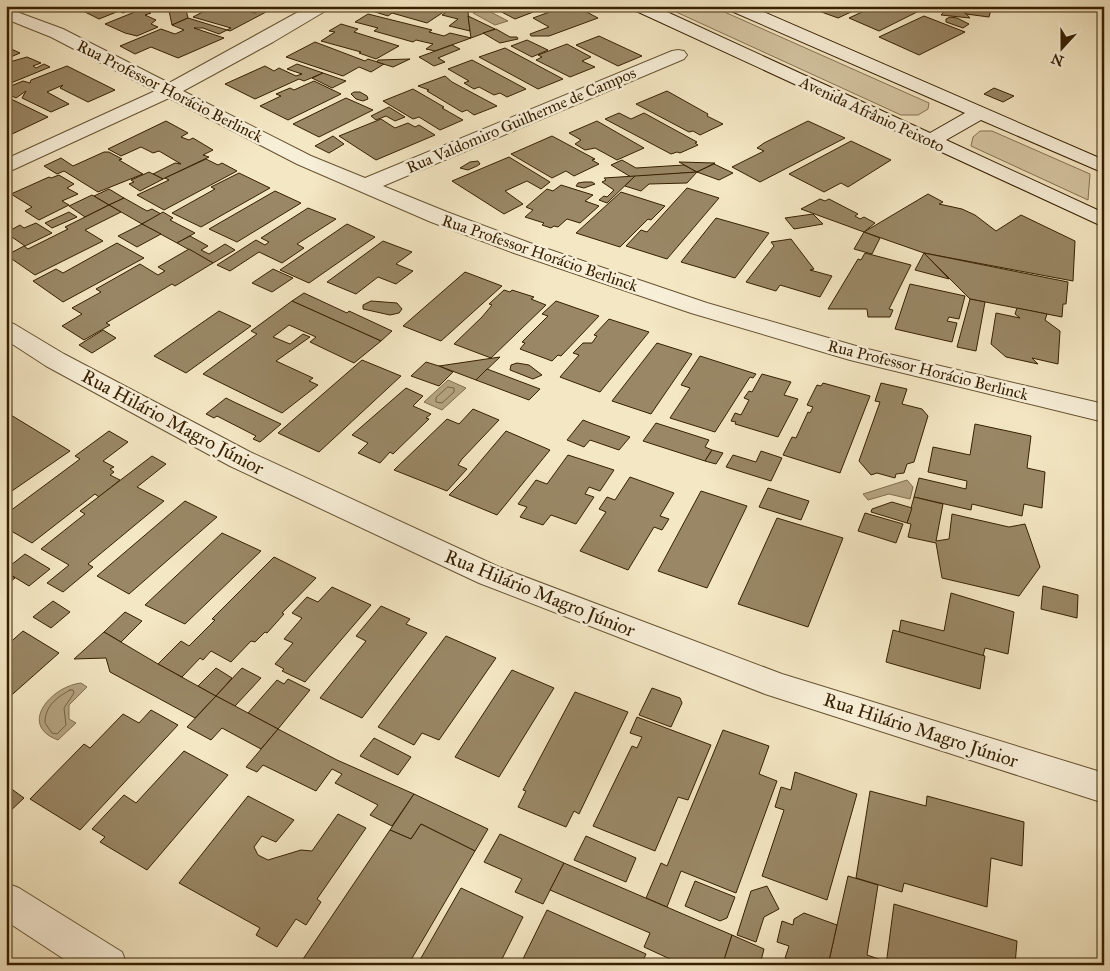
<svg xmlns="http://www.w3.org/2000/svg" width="1110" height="971" viewBox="0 0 1110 971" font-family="'IM FELL Great Primer',serif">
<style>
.green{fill:#d4c5a2;stroke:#867251}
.water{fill:#b4a381;stroke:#826f4d}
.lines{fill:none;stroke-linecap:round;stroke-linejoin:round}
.shore{stroke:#766240;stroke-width:1}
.building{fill:#998765;stroke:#372000}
.street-casing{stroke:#665231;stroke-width:2}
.secondary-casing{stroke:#372000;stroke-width:2}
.street{fill:#f8efd8;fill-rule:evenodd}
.secondary{fill:#f8efd8;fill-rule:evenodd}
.labels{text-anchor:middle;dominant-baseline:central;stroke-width:5;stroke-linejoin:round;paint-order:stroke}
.far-street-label{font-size:16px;fill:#372000;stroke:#f8efd8}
.street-label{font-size:19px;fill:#372000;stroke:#f8efd8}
</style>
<rect width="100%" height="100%" fill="#f4e7c3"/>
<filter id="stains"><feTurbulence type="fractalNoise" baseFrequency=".004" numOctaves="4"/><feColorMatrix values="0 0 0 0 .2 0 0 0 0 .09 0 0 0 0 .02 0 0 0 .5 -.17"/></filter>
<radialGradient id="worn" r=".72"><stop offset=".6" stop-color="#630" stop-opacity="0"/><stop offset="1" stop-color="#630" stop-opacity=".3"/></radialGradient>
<!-- green -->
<g class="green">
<polygon points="663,6 711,6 929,103 928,109 918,115 901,115"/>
<polygon points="980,131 992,131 1090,174 1088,200 971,146 973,137"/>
</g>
<!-- water -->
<g class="water">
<polygon points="485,9 508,21 495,25 473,13"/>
<polygon points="448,380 466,388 442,410 424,402"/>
<polygon points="907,480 913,487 910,499 889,494 868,500 863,494"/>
<path d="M81 683 87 687 69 705V719L76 723 58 740C17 725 52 686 81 683Z"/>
</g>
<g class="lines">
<!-- shore -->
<g class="shore">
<polygon points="448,387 454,388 454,392 442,403 436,402 436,398"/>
<path d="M70 690H73L74 693 64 708 66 725 57 734 52 733 45 723C45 706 56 698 70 690Z"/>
</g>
</g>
<!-- building -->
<g class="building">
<polygon points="88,6 139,6 123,13 119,11 99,19 79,9"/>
<polygon points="168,6 185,6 188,18 172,25"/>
<polygon points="214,6 240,6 254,10 251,12 255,13 260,10 266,12 230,31 227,30 231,28 193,17"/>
<polygon points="375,6 434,6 445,11 427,23 392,13 388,16 372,11 374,10 371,9"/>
<polygon points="446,6 467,6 468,12 452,8"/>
<polygon points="490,6 549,6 515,19"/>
<polygon points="566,6 575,6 598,18 549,36 531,36 530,34 549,27 533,18"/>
<polygon points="805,6 864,6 838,18"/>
<polygon points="875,6 916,6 923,9 879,31 849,18"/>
<polygon points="949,6 959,6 970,18 941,15"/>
<polygon points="959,6 992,6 989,17 966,14"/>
<polygon points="1029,6 1076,6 1075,10"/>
<polygon points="452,8 468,12 470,31 449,26 458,19 442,15"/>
<polygon points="142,9 151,13 145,15 156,20 151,24 158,27 137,36 125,33 105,24"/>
<polygon points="368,14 432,30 429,32 444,36 450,33 471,38 435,51 426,49 433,44 416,40 413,42 374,31 378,28 355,22"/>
<polygon points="468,16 495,29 471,38"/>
<polygon points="924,16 965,32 919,55 879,37"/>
<polygon points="950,17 957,18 969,24 963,28 946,22 946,19"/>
<polygon points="188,18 227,30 219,34 203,28 194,28 224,38 178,58 151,47 135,54 120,46 161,29 175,34 184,30 172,25"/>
<polygon points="341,24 358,29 354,32 399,46 376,59 359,53 361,52 321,41 335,32 329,31"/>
<polygon points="496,29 510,37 517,37 518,39 500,43 483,33"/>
<polygon points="599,36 642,56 618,66 576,45"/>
<polygon points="527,40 548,50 532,57 511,46"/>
<polygon points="315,42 365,61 368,59 384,64 371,72 359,67 343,76 286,57"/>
<polygon points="567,44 591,57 582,61 595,67 570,77 536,60 542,57 538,55"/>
<polygon points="452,45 460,49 438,58 445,62 434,66 419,57"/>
<polygon points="9,48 20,53 6,59 6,49"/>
<polygon points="505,48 563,79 538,89 479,57"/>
<polygon points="27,57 41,63 33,66 36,68 44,64 50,67 6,85 6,63"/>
<polygon points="410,59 393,67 377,62 378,60"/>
<polygon points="472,60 526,89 507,97 500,93 494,95 479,87 474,89 464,83 469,81 448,69"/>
<polygon points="297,64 323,73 304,81 299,79 255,99 225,84 265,66 274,71 279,68 296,76 302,74 287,69"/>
<polygon points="67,66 115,90 88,102 60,88 63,85 47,92 69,104 51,112 22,98 26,91 16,98 6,93 6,88 23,81 30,83 31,80"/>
<polygon points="323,73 346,81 332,88 312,78"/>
<polygon points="445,76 452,82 497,106 474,115 467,110 462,112 427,91 429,90 418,86"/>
<polygon points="314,81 341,94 288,120 260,106 281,96 276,94 290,88 294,90"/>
<polygon points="994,88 1014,96 1003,102 984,94"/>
<polygon points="413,89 444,107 442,108 463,120 440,130 419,117 413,119 383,101"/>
<polygon points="667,91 708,114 707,116 723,124 700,135 693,131 689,132 636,104"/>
<polygon points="354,92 360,92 367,96 368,99 363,101 356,99 351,94"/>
<polygon points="6,98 11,99 48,117 10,135 6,134"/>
<polygon points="346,98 373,110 319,137 293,124"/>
<polygon points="389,107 405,117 395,121 386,116 376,120 371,116"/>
<polygon points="619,113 631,119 644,113 697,142 695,143 698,145 680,153 677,152 671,154 605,119"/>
<polygon points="381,119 395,128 408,123 415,127 419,125 435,135 376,160 339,136"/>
<polygon points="166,121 188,133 181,137 189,140 193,138 213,150 203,155 209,157 163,179 153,174 175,163 181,164 159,151 153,153 141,147 121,156 108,149"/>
<polygon points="597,121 644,148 617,160 595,148 585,150 575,144 581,140 569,133"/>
<polygon points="808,121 845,138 760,182 732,167 764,151 757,148 764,143"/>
<polygon points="333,136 344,144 329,153 315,146"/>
<polygon points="552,136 595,159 592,160 599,164 574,176 566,171 552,178 511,154"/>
<polygon points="851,141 891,160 848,187 841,183 824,192 789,174"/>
<polygon points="104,152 109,152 122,159 119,160 143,174 98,192 64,171 57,174 44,166 61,158 73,166"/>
<polygon points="509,157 550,182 541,189 527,181 505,191 523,204 504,214 452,181"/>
<polygon points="206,159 218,165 222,163 237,171 164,210 137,195 169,180 165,178"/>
<polygon points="622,160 636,168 684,165 697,172 631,177 611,165"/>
<polygon points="478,161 480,164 477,166 468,170 460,168 470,162"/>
<polygon points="679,162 715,163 697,172"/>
<polygon points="714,164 733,173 719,180 697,172"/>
<polygon points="149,172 163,179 140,191 129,184 134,182 131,180"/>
<polygon points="697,172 687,183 649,184 641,191 625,186 635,176"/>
<polygon points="239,173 270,188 201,227 172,213 215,189 211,187"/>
<polygon points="59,175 74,184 67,188 78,194 62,201 69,205 39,220 25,211 32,207 11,194 49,177 51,178"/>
<polygon points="635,176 607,203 599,200 604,196 607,197 614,190 602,182 606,180 604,178"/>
<polygon points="584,182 592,182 595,184 584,188 576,186 578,183"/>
<polygon points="561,185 593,195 585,201 599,206 580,223 567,219 558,227 554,226 551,228 542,225 544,223 525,217 533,210 526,207 547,189 553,191"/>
<polygon points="687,188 719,198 667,259 626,246 641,230 647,232"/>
<polygon points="109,189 124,198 109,205 94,196"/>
<polygon points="275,191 301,203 237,242 209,229"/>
<polygon points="621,192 665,206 651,220 648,219 620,247 576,233"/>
<polygon points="928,194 943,202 939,204 962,209 975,215 996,231 1021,215 1075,241 1073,281 924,253 864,232"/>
<polygon points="92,195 109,205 85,217 69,206"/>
<polygon points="124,198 147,211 152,209 161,214 142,224 109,205"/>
<polygon points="820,199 825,201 829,199 858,214 855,216 860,219 864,217 875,223 864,232 801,209"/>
<polygon points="109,205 121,212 85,230 103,241 35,275 9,257 11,256 9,254 24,246 28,249 68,229 65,227"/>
<polygon points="308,208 336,219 297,244 304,248 282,263 259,252 230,271 217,265 256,240 265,245 269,242 261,238"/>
<polygon points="69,212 77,217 52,228 45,223"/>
<polygon points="163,212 173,218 170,220 195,233 177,243 142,224"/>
<polygon points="813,214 823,224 794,229 785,218"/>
<polygon points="716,218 769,233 735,278 681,262"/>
<polygon points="36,223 52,233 25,246 9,235 11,234 9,232 6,233 6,227 11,230 20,225 24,228"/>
<polygon points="142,224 161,234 137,247 118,236"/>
<polygon points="347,224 375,237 309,283 280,270"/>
<polygon points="864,232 880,238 872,254 854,249"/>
<polygon points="190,236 208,246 201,250 209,254 225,244 235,250 213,263 177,243"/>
<polygon points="791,239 814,269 810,270 832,276 820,297 780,285 776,291 746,282 774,246 771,242"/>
<polygon points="383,241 412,252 396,264 413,271 396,284 378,277 356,294 327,282"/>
<polygon points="117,243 144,258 63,302 33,281 56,269 63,273"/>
<polygon points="189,249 213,263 175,286 172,284 106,323 110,325 84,340 62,326 82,314 72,308 101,292 96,289 140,264 158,275 165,271 158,267"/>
<polygon points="865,253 911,265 889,309 893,310 890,317 868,317 867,309 828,309 858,259 861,260"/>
<polygon points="924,253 1068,282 1066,304 1063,304 1062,317 970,299"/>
<polygon points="924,253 949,279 915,270"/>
<polygon points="273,269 293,278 272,292 252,283"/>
<polygon points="465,272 502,286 441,341 403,326"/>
<polygon points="910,284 965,296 959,319 949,317 947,321 957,323 952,342 895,329"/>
<polygon points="504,290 510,292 512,290 534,297 531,299 546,305 491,358 454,344 482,317 492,305 489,304"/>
<polygon points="304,293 347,313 349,311 392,331 381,341 292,301"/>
<polygon points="970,299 985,302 976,351 957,347"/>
<polygon points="292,301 381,341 354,363 310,342 316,337 289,325 273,337 290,344 303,334 310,337 276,361 313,378 309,381 318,385 282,413 203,374 257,334 251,331"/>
<polygon points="371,301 397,303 402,309 399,313 390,315 363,309 363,305"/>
<polygon points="556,301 599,316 561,356 558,355 552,361 520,349 525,343 522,342 548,316 542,314"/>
<polygon points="1017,308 1047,314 1045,320 1060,331 1058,364 1032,358 1038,364 1006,357 991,344 996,313 1020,318 1015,314"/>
<polygon points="219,311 251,326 186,373 154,356"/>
<polygon points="609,319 649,332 600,392 560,377 579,355 573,353 583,343 592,343 597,336 594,335"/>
<polygon points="103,330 116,338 92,353 79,345"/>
<polygon points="657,343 692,354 651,414 612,401"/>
<polygon points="700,356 756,374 753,378 750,377 715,432 670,418 690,388 681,385"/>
<polygon points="500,357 476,380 439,366"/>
<polygon points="362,360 401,376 319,452 278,433"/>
<polygon points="426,362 439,366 453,372 439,386 411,376"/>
<polygon points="517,363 529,365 542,375 533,379 510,370 511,365"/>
<polygon points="487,369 540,389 529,400 476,380"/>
<polygon points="762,374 791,382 784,395 798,399 778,437 735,424 736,422 731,421 735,413 741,415 749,400 744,398 749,391 752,392"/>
<polygon points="823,383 870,396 840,473 783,455 792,437 796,438 808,412 810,413 813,407 807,405 817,385 821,386"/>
<polygon points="881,383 907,389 902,404 922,409 928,416 914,462 907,464 904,473 896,474 895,478 877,473 871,475 859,461 880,402 875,401"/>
<polygon points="406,388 423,396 413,406 431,414 426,418 429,419 393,454 390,452 380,463 358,453 368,443 352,435"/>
<polygon points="226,398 234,402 281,424 260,442 253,439 256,436 217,416 214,418 206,414"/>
<polygon points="473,409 499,420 462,459 458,465 467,469 447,491 394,470 447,419 459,424"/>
<polygon points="6,412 70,451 9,493 6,491"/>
<polygon points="583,420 593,424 630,437 619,450 590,440 584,447 567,440"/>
<polygon points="656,423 709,440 705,447 712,450 705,461 643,441"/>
<polygon points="975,424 1031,436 1027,468 1045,472 1042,508 1024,504 1022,516 972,504 971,510 914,497 919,478 966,489 967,481 928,472 933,447 970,455"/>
<polygon points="109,431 128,442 103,461 114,467 110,469 114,472 110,475 120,480 99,497 95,494 32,543 6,528 6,514 80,459 75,456"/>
<polygon points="506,431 550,450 497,515 449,495 467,477"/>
<polygon points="712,450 723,453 716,464 705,461"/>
<polygon points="761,451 782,458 771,481 726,467 733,455 756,462"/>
<polygon points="568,455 614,470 600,491 589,487 585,494 594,497 576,524 551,515 543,525 520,517 527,507 518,504 536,480 547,484"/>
<polygon points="152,456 166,464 137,487 164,501 88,564 93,567 63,592 47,583 69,565 41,549 85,514 80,511"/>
<polygon points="630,477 674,493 660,516 669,519 662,530 654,527 628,570 580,551 606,512 599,509 607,497 615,500"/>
<polygon points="768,488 809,501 801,520 759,507"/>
<polygon points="701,491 747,506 707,588 658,571"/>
<polygon points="914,497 943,504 936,541 949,539 952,514 1009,527 1025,524 1040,567 1019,596 942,578 936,543 908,537 911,524 907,523"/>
<polygon points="185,501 217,517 129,594 97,576"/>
<polygon points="892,502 912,508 907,523 871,512 872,509"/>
<polygon points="865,513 903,524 896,543 858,531"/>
<polygon points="777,518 843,538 808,627 738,604"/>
<polygon points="222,533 261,551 185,624 145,605"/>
<polygon points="25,554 50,569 29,586 6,572 6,569"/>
<polygon points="274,557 316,578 282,613 284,614 267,633 265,632 255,642 251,641 231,662 211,651 203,660 200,658 182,677 158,664 181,641 189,646 215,620 212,619"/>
<polygon points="6,572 15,578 6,585"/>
<polygon points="1043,586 1078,595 1077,618 1041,609"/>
<polygon points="332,587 371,605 305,682 282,671 284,669 275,664 293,643 284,639 302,618 292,613 307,597 318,602"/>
<polygon points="951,593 1014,612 1008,654 985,648 983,656 899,632 901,620 944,631"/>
<polygon points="53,601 70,612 51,628 33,617"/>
<polygon points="381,606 410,619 406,624 427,633 362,718 320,698 366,641 356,636"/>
<polygon points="125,612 142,621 121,642 104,632"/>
<polygon points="893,630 985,656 980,689 886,662"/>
<polygon points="23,631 59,653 6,700 6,646"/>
<polygon points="104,632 158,664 216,696 195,718 110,672 106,658 74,659"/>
<polygon points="446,636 496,658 439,740 422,733 414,745 378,727"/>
<polygon points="216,668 232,678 216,696 198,686"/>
<polygon points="242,668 261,678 235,706 216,696"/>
<polygon points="512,670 554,688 499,777 455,757"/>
<polygon points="288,679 310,690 278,729 248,713 277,680 284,684"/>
<polygon points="652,688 680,698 682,703 671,727 639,715"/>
<polygon points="575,692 628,712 579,814 574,811 566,827 518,807 526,791 523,790"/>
<polygon points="216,696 235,706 278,729 261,749 222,728 211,740 187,727"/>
<polygon points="151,710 178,725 80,830 30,799 84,744 90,748 123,714 139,723"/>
<polygon points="637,717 711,745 688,800 678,797 655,851 593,826 632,746 637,748 642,737 630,733"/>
<polygon points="278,729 337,760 414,794 392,826 370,815 378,805 335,783 342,774 332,769 316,791 263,765 257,772 246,767"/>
<polygon points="723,730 769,746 759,774 777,781 736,893 681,871 667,907 646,898 661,863 667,866"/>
<polygon points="374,738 411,757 398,775 360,756"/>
<polygon points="184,751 228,775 147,870 100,842 105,837 92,829 124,795 136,803"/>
<polygon points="795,772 857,794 827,900 762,876 784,810 775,807 781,787 791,790"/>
<polygon points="6,785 24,798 6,815"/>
<polygon points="870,791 926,806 927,796 1024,822 1022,866 991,858 987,907 904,883 902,892 856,878"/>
<polygon points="414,794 488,829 475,851 421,824 411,839 390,830"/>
<polygon points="248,796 294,820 276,842 262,836 254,847 258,855 268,860 301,850 312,851 338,814 366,828 317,899 321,902 306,925 296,919 277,947 256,935 260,928 179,883"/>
<polygon points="421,824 475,851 408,965 299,965 390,830 411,839"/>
<polygon points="500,834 564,863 543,904 515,892 522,879 484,862"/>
<polygon points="586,836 636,858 626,882 574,860"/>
<polygon points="564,863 732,935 723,965 683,965 644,947 650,933 550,890"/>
<polygon points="848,876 878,885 867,955 879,959 878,965 828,965"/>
<polygon points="695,881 735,897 727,918 720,921 685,906"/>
<polygon points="767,886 779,909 764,917 756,942 737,935 751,891"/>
<polygon points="461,888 523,917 499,965 417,965"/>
<polygon points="894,904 1017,941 1015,965 886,965"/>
<polygon points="547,910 646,954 641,965 520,965"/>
<polygon points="804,913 837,925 828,965 801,965 785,958 789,946 777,942 782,921 793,925 794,919"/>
<polygon points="732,935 764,949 760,965 729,965 723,963"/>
</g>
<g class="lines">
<!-- street casing -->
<g class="street-casing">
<g id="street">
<polygon points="309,6 329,6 327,10 273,42 183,91 311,156 365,178 672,51 678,50 684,51 687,55 684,59 383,186 447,212 530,243 707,303 863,348 1104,404 1104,422 850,360 691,313 514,253 431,222 297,164 169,98 6,173 6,159 155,91 51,37 6,19 6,8 63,29 169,83"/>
<polygon points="6,322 14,324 64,354 250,452 499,567 782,674 1104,773 1104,803 765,694 479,583 230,466 46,366 6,340"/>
<polygon points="6,883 19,888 122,952 127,965 73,965 6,921"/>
</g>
</g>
<!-- secondary casing -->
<g class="secondary-casing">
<polygon id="secondary" points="632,6 654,6 930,133 965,113 729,10 727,6 750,6 1104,160 1104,173 981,120 946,140 1104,213 1104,227 634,10"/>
</g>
<!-- street -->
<use href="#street" class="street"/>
<!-- secondary -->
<use href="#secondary" class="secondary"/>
</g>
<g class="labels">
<!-- far-street labels -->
<g class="far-street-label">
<text transform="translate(170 91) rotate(27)">Rua Professor Horácio Berlinck</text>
<text transform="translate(872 114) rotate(25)">Avenida Afrânio Peixoto</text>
<text transform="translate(521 120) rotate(-23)">Rua Valdomiro Guilherme de Campos</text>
<text transform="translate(540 253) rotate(19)">Rua Professor Horácio Berlinck</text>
<text transform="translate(928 370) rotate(14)">Rua Professor Horácio Berlinck</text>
</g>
<!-- street labels -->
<g class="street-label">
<text transform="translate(173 422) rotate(28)">Rua Hilário Magro Júnior</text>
<text transform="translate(540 593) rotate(22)">Rua Hilário Magro Júnior</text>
<text transform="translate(921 730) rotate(18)">Rua Hilário Magro Júnior</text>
</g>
</g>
<!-- margin -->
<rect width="1110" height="971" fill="none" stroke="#f4e7c3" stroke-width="25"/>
<rect x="8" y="8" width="1095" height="956" fill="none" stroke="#372000" stroke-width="2.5"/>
<rect x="12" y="12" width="1085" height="946" fill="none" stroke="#372000"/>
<!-- north arrow -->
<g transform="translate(1062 48) rotate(201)" stroke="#f8efd8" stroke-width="4" paint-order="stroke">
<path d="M0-4L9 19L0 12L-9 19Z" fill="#372000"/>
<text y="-8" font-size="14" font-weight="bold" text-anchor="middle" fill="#372000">N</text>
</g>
<rect width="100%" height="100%" filter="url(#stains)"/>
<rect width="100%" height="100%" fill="url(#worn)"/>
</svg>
